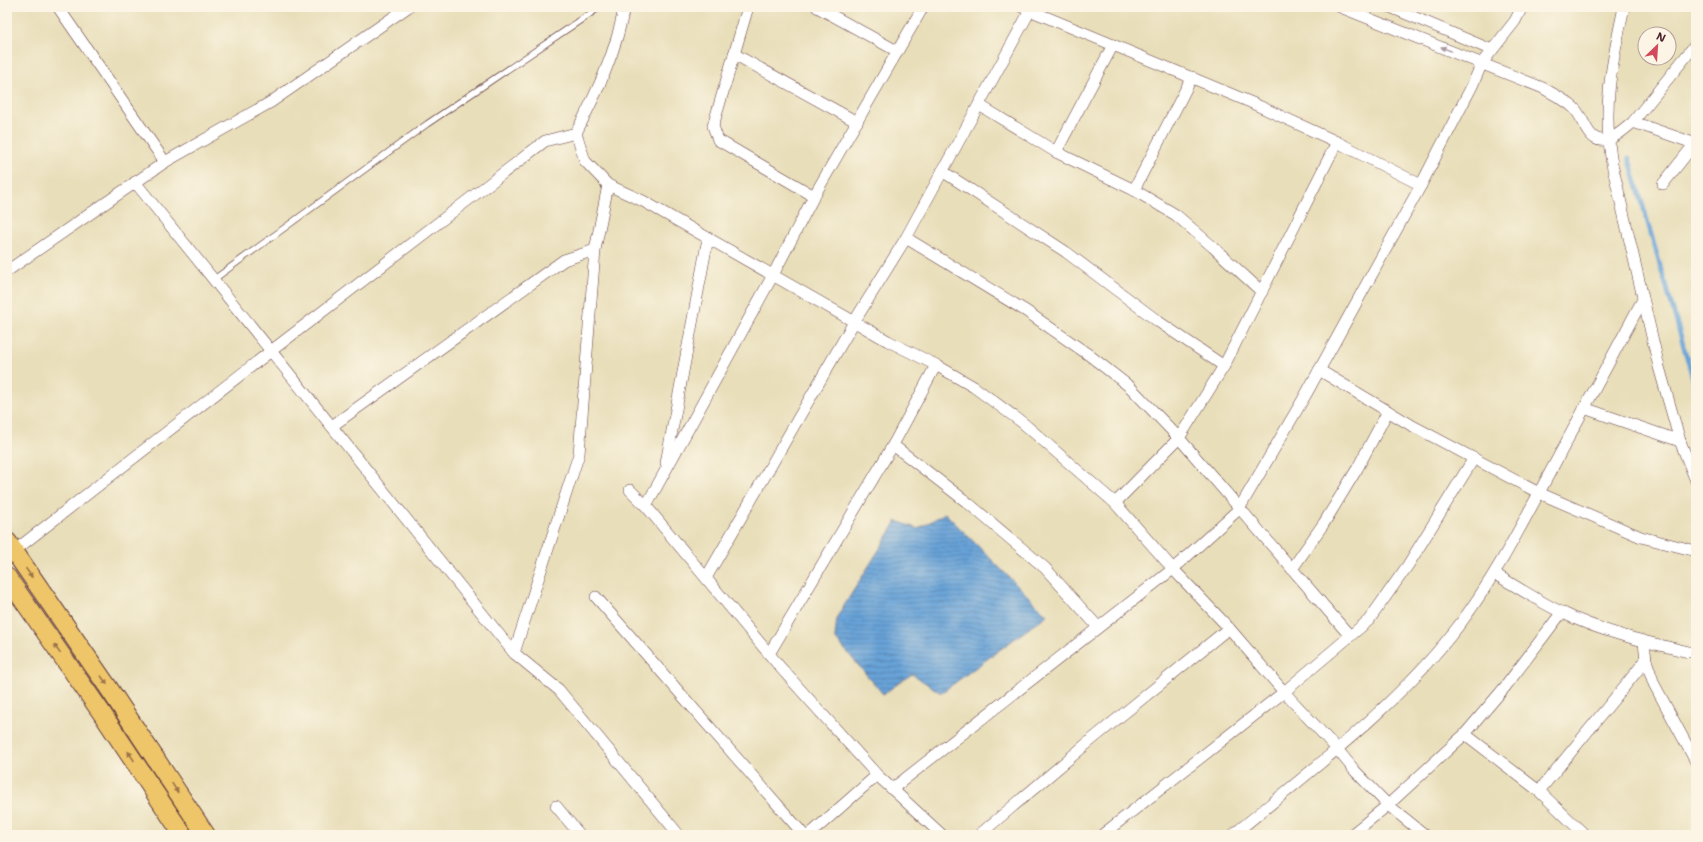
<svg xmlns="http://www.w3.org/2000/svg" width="1703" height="842" viewBox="0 0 1703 842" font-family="'Shantell Sans',sans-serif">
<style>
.water{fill:url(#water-rules);stroke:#596182}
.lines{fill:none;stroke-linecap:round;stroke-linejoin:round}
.stream{stroke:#68a3d8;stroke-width:4.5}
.service-casing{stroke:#623c40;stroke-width:7}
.minor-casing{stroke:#623c40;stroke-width:12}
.primary-casing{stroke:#623c40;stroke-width:20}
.service{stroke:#fff;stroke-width:5.5}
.minor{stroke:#fff;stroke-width:11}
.primary{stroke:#eec569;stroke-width:18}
.oneway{fill:#ae9aa0}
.oneway2{fill:#9c724a}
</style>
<defs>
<pattern id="water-rules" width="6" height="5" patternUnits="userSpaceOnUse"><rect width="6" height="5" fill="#68a3d8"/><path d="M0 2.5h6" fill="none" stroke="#5884af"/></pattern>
</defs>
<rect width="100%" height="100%" fill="#fcf5e5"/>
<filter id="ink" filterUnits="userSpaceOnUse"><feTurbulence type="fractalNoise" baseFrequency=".025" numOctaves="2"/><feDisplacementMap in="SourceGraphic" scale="8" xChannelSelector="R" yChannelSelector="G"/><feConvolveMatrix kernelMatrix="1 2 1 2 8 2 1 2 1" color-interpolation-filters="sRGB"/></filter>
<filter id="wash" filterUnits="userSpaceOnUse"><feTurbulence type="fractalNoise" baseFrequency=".012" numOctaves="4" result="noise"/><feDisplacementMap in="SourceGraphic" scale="16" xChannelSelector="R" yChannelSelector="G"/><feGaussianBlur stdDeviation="0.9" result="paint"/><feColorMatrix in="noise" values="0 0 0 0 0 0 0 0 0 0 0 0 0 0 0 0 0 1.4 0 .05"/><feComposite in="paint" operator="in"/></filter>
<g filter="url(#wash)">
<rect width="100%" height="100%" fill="#e8deb9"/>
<!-- water -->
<polygon class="water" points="945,513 1047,615 941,693 912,674 883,694 835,638 837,617 897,521 918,529"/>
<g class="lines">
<!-- stream -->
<polyline class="stream" points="1629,158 1696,389"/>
</g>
</g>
<g filter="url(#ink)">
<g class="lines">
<!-- service casing -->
<g class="service-casing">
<polyline id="service" points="213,280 427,124 600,7"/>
</g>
<!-- minor casing -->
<g class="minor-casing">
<g id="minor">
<path d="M624 7C617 51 596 94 576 133L585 161 608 185 643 201 888 341 936 365 974 387 1023 423 1115 503 1173 569 1229 628 1284 692 1337 749 1355 771 1388 805 1425 835"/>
<polyline points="748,7 713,126 718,140 814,196"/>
<polyline points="817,7 897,51"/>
<polyline points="1022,7 1250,102 1337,142 1421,185"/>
<path d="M1340 7 1543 88C1553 94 1566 100 1574 108 1581 115 1584 125 1589 132 1601 151 1622 132 1633 122L1696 44"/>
<polyline points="1390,7 1492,50"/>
<path d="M1624 7C1612 63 1602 105 1612 164L1659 367 1680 441 1696 481"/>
<polyline points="734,54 857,122"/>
<polyline points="979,105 1056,152 1134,190 1176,215 1213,247 1262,292"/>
<polyline points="1633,122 1696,144"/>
<polyline points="1056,152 1113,45"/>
<polyline points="165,162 271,102 408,7"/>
<polyline points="942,171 1066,252 1159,322 1224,366"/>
<polyline points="135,182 514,653 559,690 679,835"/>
<polyline points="1663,184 1696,142"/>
<polyline points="1134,190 1192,77"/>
<polyline points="906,238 1026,311 1089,355 1130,387 1179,438 1350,636"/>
<polyline points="7,271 165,162 58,7"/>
<polyline points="1319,370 1411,425 1539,493 1641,537 1696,551"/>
<polyline points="1584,408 1680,441"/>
<polyline points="332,426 564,260 595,250"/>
<polyline points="893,445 968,503 1045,568 1098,627"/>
<polyline points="666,463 708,238"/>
<polyline points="630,490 646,506 780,667 877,775 942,835"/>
<polyline points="1115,503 1179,438 1224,366 1337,142"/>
<polyline points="646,506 773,275 814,196 923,7"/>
<polyline points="9,555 271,351 545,141 576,133"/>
<polyline points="1292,569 1324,523 1357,469 1388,411"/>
<path d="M1495 574C1517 587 1538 601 1561 612 1601 632 1646 642 1689 652H1696"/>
<polyline points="706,578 854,322 906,238 1032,7"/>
<polyline points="596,597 804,835"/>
<polyline points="1644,642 1646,660 1654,684 1696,762"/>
<polyline points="514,653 579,454 595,250 608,185"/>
<polyline points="769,654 893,445 936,365"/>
<polyline points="1465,734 1539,791 1585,835"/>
<polyline points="892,789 1173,569 1239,509 1305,396 1421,185 1472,86 1482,63 1515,21 1522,7"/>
<polyline points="1539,791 1646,660"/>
<polyline points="556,806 580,835"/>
<polyline points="809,835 877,775"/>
<polyline points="979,835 1090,741 1229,628"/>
<polyline points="1102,835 1284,692 1369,620 1408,565 1474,458"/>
<path d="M1233 835C1314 768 1400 704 1463 620 1496 575 1521 526 1547 478 1579 418 1611 358 1643 299"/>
<polyline points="1351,835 1388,805 1465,734 1505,687 1562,612"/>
</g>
</g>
<!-- primary casing -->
<g class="primary-casing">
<g id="primary">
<polyline points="7,541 108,687 206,835"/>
<polyline points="7,577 101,712 183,835"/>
</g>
</g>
<!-- service -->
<use href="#service" class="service"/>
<!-- minor -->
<use href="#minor" class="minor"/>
<!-- primary -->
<use href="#primary" class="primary"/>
</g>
<!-- one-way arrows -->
<defs><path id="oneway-solid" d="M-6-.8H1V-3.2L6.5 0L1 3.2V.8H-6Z"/></defs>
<use class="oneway" href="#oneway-solid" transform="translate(1446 49) rotate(-158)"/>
<g class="oneway2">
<use href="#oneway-solid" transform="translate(29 573) rotate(55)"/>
<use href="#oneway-solid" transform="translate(57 649) rotate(-125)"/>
<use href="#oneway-solid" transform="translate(104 680) rotate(55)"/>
<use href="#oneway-solid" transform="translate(131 756) rotate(-124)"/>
<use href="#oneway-solid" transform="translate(175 788) rotate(57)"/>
</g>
</g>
<!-- margin -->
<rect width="1703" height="842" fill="none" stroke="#fcf5e5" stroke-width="24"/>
<!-- north arrow -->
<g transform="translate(1657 46) rotate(25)"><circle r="19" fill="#fcf5e5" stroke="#b59f9b"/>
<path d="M0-3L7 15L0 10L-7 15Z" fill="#d1495b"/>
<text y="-6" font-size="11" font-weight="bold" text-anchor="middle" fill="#4a1f2b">N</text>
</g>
</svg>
